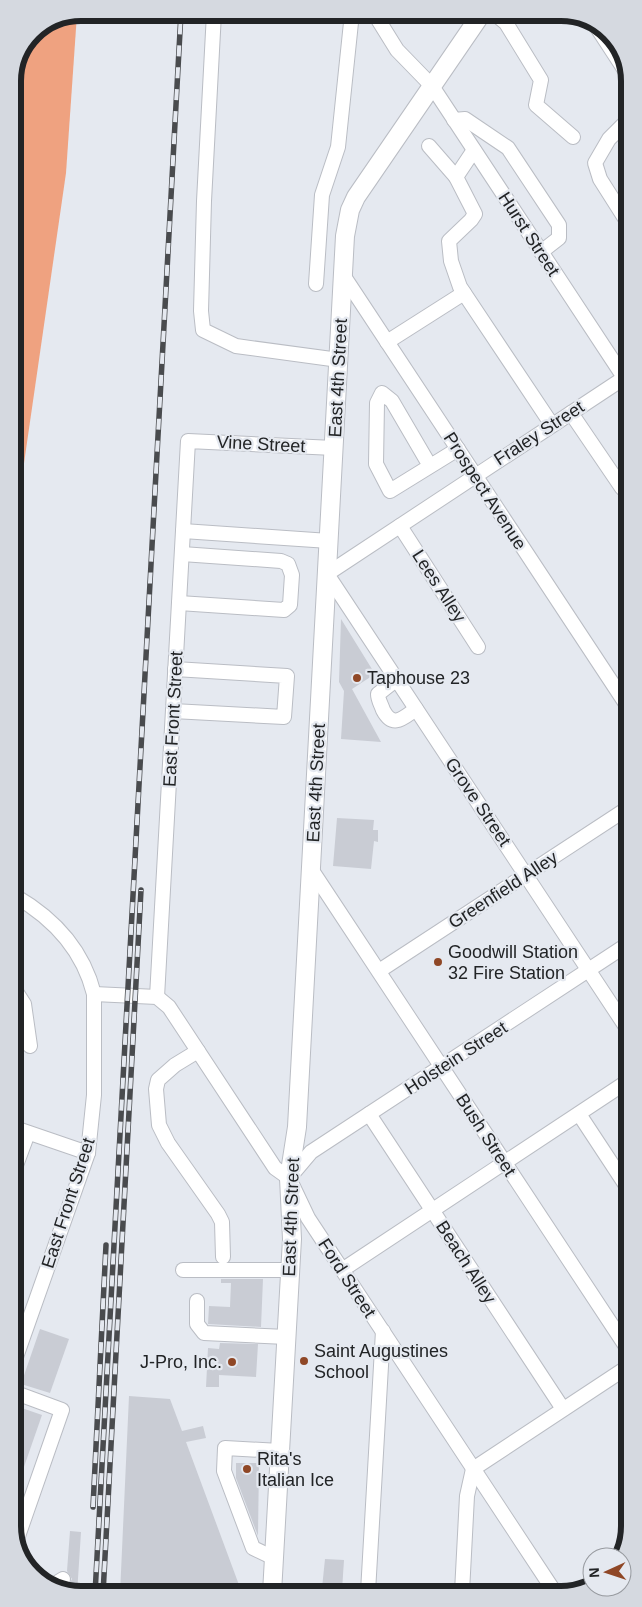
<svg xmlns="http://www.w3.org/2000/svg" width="642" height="1607" viewBox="0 0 642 1607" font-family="Arial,sans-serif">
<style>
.water{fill:#efa280}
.building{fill:#c9ccd4}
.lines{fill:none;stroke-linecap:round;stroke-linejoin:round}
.minor-casing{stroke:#babdc4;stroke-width:16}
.major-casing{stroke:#babdc4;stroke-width:20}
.minor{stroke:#fff;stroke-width:14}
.major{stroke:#fff;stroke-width:18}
.rail-casing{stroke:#494b4e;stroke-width:5.5}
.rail{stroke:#e5e9f0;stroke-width:4;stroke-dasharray:11;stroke-linecap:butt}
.poi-dot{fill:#8f4726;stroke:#e5e9f0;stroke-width:2}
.labels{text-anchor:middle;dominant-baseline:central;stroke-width:4.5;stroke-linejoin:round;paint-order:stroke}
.street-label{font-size:18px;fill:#222426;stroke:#e5e9f0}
.poi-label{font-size:18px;fill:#222426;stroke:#e5e9f0;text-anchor:start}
.rim{fill:none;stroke:#222426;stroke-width:6}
</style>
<rect width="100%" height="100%" fill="#e5e9f0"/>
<!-- water -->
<polygon class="water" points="77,14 66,173 21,484 14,507 13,77 33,32"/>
<!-- building -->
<g class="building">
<polygon points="341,619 375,674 352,689 381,742 341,739 344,691 339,682"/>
<polygon points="337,818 374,820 373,830 378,830 378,842 374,841 371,869 333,866"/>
<polygon points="221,1279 263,1279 261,1327 208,1324 209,1306 230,1307 231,1283 221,1283"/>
<polygon points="40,1329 69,1339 50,1393 21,1384"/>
<polygon points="220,1343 258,1344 256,1377 219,1375 219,1387 206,1387 208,1348 219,1349"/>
<polygon points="129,1396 170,1399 182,1431 203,1426 206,1438 186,1442 242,1593 120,1594"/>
<polygon points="16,1406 42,1415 17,1487 16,1487"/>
<polygon points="236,1463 259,1463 258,1536 236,1478"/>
<polygon points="70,1531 81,1532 77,1594 66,1590 72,1579 67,1571"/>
<polygon points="325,1559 344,1560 342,1590 322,1588"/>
</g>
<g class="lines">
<!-- minor casing -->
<g class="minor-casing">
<g id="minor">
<polyline points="214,13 204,201 201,311 203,330 236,346 339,360"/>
<polyline points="374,13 397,50 432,86 627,382"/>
<polyline points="494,13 506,23 541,80 536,105 573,137"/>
<polyline points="594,23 626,72"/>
<polyline points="454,120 465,119 508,148 559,225 559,238 541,252"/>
<polyline points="626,122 609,139 595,163 600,179 626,220"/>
<polyline points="429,146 456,177"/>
<polyline points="474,150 456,177 475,214 471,220 449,241 451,261 460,287 552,425"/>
<polyline points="343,275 628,707"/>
<polyline points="316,284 322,195 338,147 352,13"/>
<polyline points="387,342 464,293"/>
<polyline points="627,376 327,574 628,1030"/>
<polyline points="571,413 622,488"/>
<polyline points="430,466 392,401 382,393 377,403 376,464 390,491 458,449"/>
<polyline points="400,526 478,647"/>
<polyline points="183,531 329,541"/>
<polyline points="179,603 284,610 290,605 292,575 288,564 281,561 182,554"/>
<path d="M397 679 378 694C378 700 381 704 383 710 393 729 403 718 416 709"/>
<polyline points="173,711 284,717 287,676 175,669"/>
<polyline points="311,869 629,1351"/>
<path d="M15 896C53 918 83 950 94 994V1095L88 1153 16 1357"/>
<polyline points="379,971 628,808"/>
<polyline points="15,990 24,1004 30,1046"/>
<polyline points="94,994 157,997 169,1007 275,1168 289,1178 308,1218 554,1591"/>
<polyline points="157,997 188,441 334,448"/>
<polyline points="198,1051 175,1065 158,1080 156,1089 159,1125 168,1143 218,1214 222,1222 223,1257"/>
<polyline points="369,1114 563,1409"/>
<polyline points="579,1114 629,1190"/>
<polyline points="15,1128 88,1153"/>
<polyline points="15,1168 28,1133"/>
<polyline points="289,1178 311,1152 628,944"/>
<polyline points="183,1270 289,1270"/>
<polyline points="342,1270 628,1081"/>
<polyline points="197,1301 197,1324 204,1333 286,1337"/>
<polyline points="16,1393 62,1410 16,1542"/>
<polyline points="274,1558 253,1548 224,1471 225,1448 280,1451"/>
<polyline points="53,1585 63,1579"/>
<polyline points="368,1592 383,1331"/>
<polyline points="462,1592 467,1496 473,1469 629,1366"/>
</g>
</g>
<!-- major casing -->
<g class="major-casing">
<polyline id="major" points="272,1593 292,1239 289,1178 297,1127 345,236 350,210 356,197 482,13"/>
</g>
<!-- minor -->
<use href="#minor" class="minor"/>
<!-- major -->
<use href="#major" class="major"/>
<!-- rail casing -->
<g class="rail-casing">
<g id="rail">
<polyline points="93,1507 106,1245"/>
<polyline points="95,1594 181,13"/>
<polyline points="103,1594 141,890"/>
</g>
</g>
<!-- rail -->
<use href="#rail" class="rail"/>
</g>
<!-- markers -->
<g class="poi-dot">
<circle cx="357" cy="678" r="5"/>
<circle cx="438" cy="962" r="5"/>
<circle cx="304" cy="1361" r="5"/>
<circle cx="232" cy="1362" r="5"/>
<circle cx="247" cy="1469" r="5"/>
</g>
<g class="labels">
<!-- street labels -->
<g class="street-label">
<text transform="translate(529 234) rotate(57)">Hurst Street</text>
<text transform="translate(338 378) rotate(-87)">East 4th Street</text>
<text transform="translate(539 433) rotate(-33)">Fraley Street</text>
<text transform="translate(261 444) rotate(3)">Vine Street</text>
<text transform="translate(485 491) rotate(57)">Prospect Avenue</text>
<text transform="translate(439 586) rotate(57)">Lees Alley</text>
<text transform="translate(173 719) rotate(-87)">East Front Street</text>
<text transform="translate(316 783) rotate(-87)">East 4th Street</text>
<text transform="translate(478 802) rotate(56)">Grove Street</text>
<text transform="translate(503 890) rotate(-33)">Greenfield Alley</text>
<text transform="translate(456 1058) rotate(-33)">Holstein Street</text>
<text transform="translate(486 1135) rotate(57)">Bush Street</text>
<text transform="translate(68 1203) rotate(-72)">East Front Street</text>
<text transform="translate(291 1217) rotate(-88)">East 4th Street</text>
<text transform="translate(466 1262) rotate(57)">Beach Alley</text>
<text transform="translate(347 1278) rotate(57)">Ford Street</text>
</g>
<!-- poi labels -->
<g class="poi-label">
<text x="367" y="678">Taphouse 23</text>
<text x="448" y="952">Goodwill Station<tspan x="448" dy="21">32 Fire Station</tspan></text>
<text x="314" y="1351">Saint Augustines<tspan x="314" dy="21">School</tspan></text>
<text x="222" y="1362" text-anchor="end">J-Pro, Inc.</text>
<text x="257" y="1459">Rita's<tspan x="257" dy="21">Italian Ice</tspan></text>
</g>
</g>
<!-- crop -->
<path d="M0 0H642V1607H0ZM81 21H561A60 60 0 0 1 621 81V1526A60 60 0 0 1 561 1586H81A60 60 0 0 1 21 1526V81A60 60 0 0 1 81 21Z" fill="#d5d9e0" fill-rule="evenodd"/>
<path class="rim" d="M81 21H561A60 60 0 0 1 621 81V1526A60 60 0 0 1 561 1586H81A60 60 0 0 1 21 1526V81A60 60 0 0 1 81 21Z"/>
<!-- north arrow -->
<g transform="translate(607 1572) rotate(267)"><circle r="24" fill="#e5e9f0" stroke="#979a9f"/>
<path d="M0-4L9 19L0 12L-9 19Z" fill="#8f4726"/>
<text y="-8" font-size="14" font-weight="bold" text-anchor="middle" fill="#222426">N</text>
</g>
</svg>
